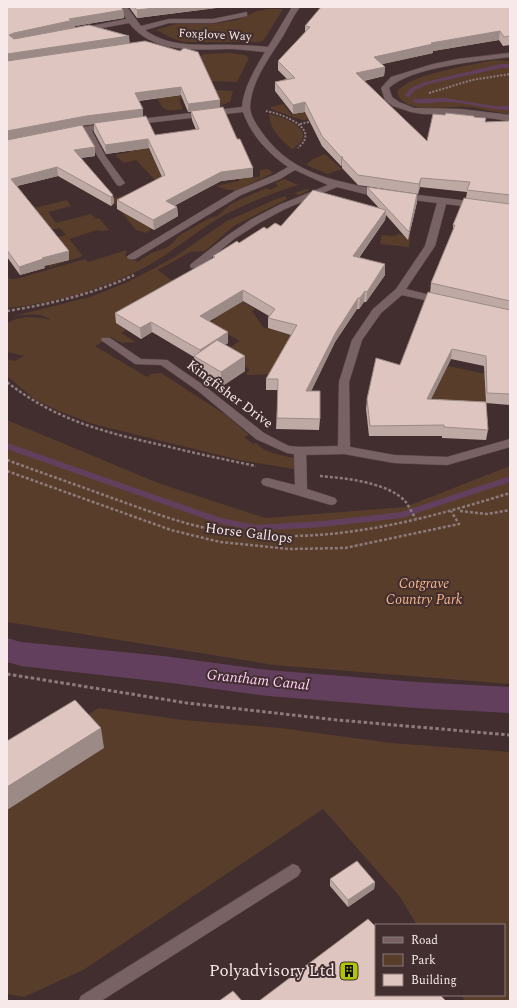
<svg xmlns="http://www.w3.org/2000/svg" width="517" height="1008" viewBox="0 0 517 1008" font-family="Spectral,serif">
<style>
.green{fill:#583d2a}
.lines{fill:none;stroke-linecap:round;stroke-linejoin:round}
.stream{fill:#62405d;fill-rule:evenodd}
.canal{fill:#62405d;fill-rule:evenodd}
.lane-casing{stroke:#5e4d4e;stroke-width:1}
.street-casing{stroke:#5e4d4e;stroke-width:1}
.path-far2{stroke:#8d7b7c;stroke-width:2;stroke-dasharray:2 1.5;stroke-linecap:butt}
.path-far1{stroke:#8d7b7c;stroke-width:2.5;stroke-dasharray:3 2;stroke-linecap:butt}
.path{stroke:#8d7b7c;stroke-width:3;stroke-dasharray:3.5 2.5;stroke-linecap:butt}
.lane{fill:#796264;fill-rule:evenodd}
.street{fill:#796264;fill-rule:evenodd}
.wall{fill:#bfa9a4;fill-rule:evenodd}
.shaded-wall{fill:#9b8a86}
.building{fill:#dec5bf;stroke:#9b8a86}
.labels{text-anchor:middle;dominant-baseline:central;stroke-width:4;stroke-linejoin:round;paint-order:stroke}
.far-street-label{font-size:12px;fill:#f7e9ea;stroke:#422e2f}
.street-label{font-size:14px;fill:#f7e9ea;stroke:#422e2f}
.park-label{font-size:14px;font-style:italic;fill:#f6b68a;stroke:#422e2f}
.water-label{font-size:15px;font-style:italic;fill:#ffcef6;stroke:#422e2f}
.near-poi-label{font-size:17px;fill:#f7e9ea;stroke:#422e2f;text-anchor:end}
</style>
<rect width="100%" height="100%" fill="#422e2f"/>
<!-- green -->
<g class="green">
<polygon points="268,9 283,9 264,40 260,42 184,42 174,39 156,30 176,24 212,24 237,20 257,11"/>
<polygon points="229,53 245,55 249,58 237,82 209,81 197,60 203,54"/>
<path d="M495 60 510 61V114C496 113 482 108 467 107 450 105 403 116 397 92 408 74 473 65 495 60Z"/>
<polygon points="215,90 233,91 230,102 219,106"/>
<path d="M182 94 184 98 179 99 183 109C168 111 163 113 157 97Z"/>
<path d="M382 98 388 103 305 120C299 120 280 112 271 109V107L283 104 292 115Z"/>
<path d="M269 114C286 117 321 132 292 149 280 139 270 130 269 114Z"/>
<polygon points="147,146 155,160 214,165 225,181 219,182 216,184 187,169 158,183 136,160 124,163 115,155 130,152 129,150"/>
<polygon points="325,154 342,169 328,174 306,165 313,159"/>
<polygon points="268,169 273,173 237,190 228,190 216,186 239,181 238,179 260,177 260,170"/>
<path d="M284 179 298 185C269 194 240 206 214 221 192 235 172 252 149 265 105 289 56 303 7 308V277L11 279H16L85 259 88 262 127 250 125 255 138 262 151 253 166 248 174 242 178 236 210 218 217 216 231 204 266 188 270 190 278 186 275 183Z"/>
<path d="M307 189 310 190 299 195 294 193 285 196 287 199 234 226 205 251 190 252 158 270 171 280 176 279 224 290 255 309 252 311 263 327 291 335 272 374 247 375 246 373 250 370 223 352 240 341 208 323 216 319 116 323 126 330 121 333 136 342 122 343 111 337 95 346 147 377 151 374 161 373 226 415 249 435 244 437 253 444 256 443C265 453 281 455 294 458V469L239 460 93 424 61 412 34 399 7 376V359L15 361 24 356 7 352V323C22 315 35 317 50 320 41 312 25 315 14 316L90 297 128 282 173 258 227 221 276 199Z"/>
<polygon points="138,191 130,216 151,229 146,233 136,230 111,199"/>
<polygon points="67,200 71,206 48,212 56,223 91,214 96,219 99,218 109,230 102,231 97,230 69,239 83,256 49,267 37,249 55,238 66,235 60,228 46,231 34,208"/>
<polygon points="397,234 410,235 409,247 380,244 382,235 396,236"/>
<polygon points="448,366 510,379 486,403 487,413 465,411 434,402 432,396"/>
<polygon points="7,420 158,483 265,518 405,507 510,466 510,684 274,665 7,622"/>
<polygon points="99,708 183,720 280,728 391,743 510,752 510,1001 465,1001 461,995 504,995 504,925 417,925 400,897 323,809 85,969 24,997 7,994 7,810 78,720"/>
</g>
<g class="lines">
<!-- stream -->
<g class="stream">
<polygon points="501,64 510,64 510,68 501,68 429,84 415,90 409,97 404,96 411,88 425,82"/>
<path d="M445 98 494 106H510V110C487 110 465 101 442 102 433 102 420 106 412 101L415 99Z"/>
<polygon points="7,443 221,518 255,525 323,521 401,512 510,476 510,482 402,518 323,527 255,531 217,523 7,449"/>
</g>
<!-- canal -->
<polygon class="canal" points="7,638 21,642 163,656 268,670 416,682 510,687 510,713 416,708 268,696 163,682 21,666 7,662"/>
<!-- lane casing -->
<g class="lane-casing">
<g id="lane">
<polygon points="300,447 304,448 306,451 307,489 335,498 337,501 335,504 331,505 263,485 261,482 263,479 267,478 295,485 294,451 296,448"/>
<polygon points="293,864 298,866 301,871 298,876 101,1001 79,1001 81,996"/>
</g>
</g>
<!-- street casing -->
<g class="street-casing">
<g id="street">
<path d="M119 7H127L141 26 169 19H213L247 12V16L213 23H169L145 30C171 49 203 44 234 45 245 45 257 46 268 47L292 7H300C293 16 289 26 283 36 270 57 251 81 250 107 250 116 258 127 263 134 296 178 338 180 386 192L388 194 386 196 365 194 337 187 285 209 259 223 234 239 199 268H191L190 266 191 264 228 235 252 219 279 205 328 185 295 170 280 179 241 195 135 259H129L127 257 129 255 235 191 274 175 288 167C268 153 251 135 243 112L129 125 128 123 129 121 132 120 242 107C244 87 255 69 265 52 255 51 244 50 234 49 198 49 154 55 129 23L81 32 77 30 81 28 126 19Z"/>
<path d="M510 53V57C479 61 411 67 389 88L392 97 399 102 414 108 461 109 510 115V121L467 115 423 114 411 112 393 106 385 100 381 88 391 77 433 64 458 59Z"/>
<polygon points="110,123 114,126 113,128 92,131 106,157 125,183 120,186 117,185 98,157 84,132 69,135 65,132 69,129"/>
<polygon points="401,193 510,206 510,212 446,204 435,246 406,289 446,299 447,301 442,304 402,295 381,313 362,340 349,382 350,447 394,455 447,457 510,439 510,447 447,465 394,463 344,454 300,455 287,453 256,439 198,391 161,365 135,364 101,340 102,338 110,338 141,359 167,360 206,387 264,433 277,440 289,446 300,447 338,446 339,382 352,340 373,309 396,289 425,246 437,203 398,198 396,196 398,194"/>
</g>
</g>
<!-- path-far2 -->
<g class="path-far2">
<polyline points="429,93 472,80 510,74"/>
<path d="M266 111C277 113 313 124 304 141 303 143 300 146 298 148"/>
<polyline points="300,124 313,121"/>
</g>
<!-- path-far1 -->
<g class="path-far1">
<path d="M7 311C51 304 93 294 134 275"/>
<path d="M7 382C58 422 108 433 170 447 198 454 227 460 256 466"/>
<path d="M7 460C42 473 77 485 112 498 146 510 181 524 216 530 317 548 414 523 510 493"/>
<polyline points="7,471 171,530 220,542 289,549 345,548 459,524 451,511"/>
<path d="M320 476C344 478 387 482 405 501 409 506 412 513 416 519"/>
<polyline points="460,511 487,514 510,510"/>
</g>
<!-- path -->
<polyline class="path" points="7,674 187,703 337,720 510,735"/>
<!-- lane -->
<use href="#lane" class="lane"/>
<!-- street -->
<use href="#street" class="street"/>
</g>
<!-- wall -->
<g class="wall">
<path d="M7 7 123 10 124 18 75 26V27L130 43 220 107 253 168V177L221 181 175 205 177 207 178 216 154 230 117 209V200L162 177 149 148 106 154 94 132V124L82 125 95 156 80 158 113 195 114 203 111 206 58 176 17 186 69 251V260L44 266 45 268 20 275 7 257ZM181 95 188 112H191L192 120 196 130 155 135 143 117 139 101Z"/>
<polygon points="129,7 224,7 137,18"/>
<path d="M510 7V45L503 46 499 40 433 51V53L382 64 385 67 384 76 364 81 427 141 474 117 485 122 510 121V405L486 403 488 430 486 440 442 438V436H369L366 409 367 399 400 365 430 293 431 283 453 231V225L466 198 467 192 420 187 418 194 358 185 342 168V166H341L322 146 305 112 293 114 275 91V82L287 79 278 70V61L305 33V26ZM451 359 484 366 486 402 431 399Z"/>
<polygon points="367,187 417,194 417,202 408,240 386,215 385,220 359,258 385,275 366,302 364,302 359,309 357,309 335,342 311,391 320,419 319,430 276,429 278,390 266,390 266,379 291,335 268,328 268,318 269,316 243,301 209,321 228,343 225,345 245,371 221,387 194,371 194,357 152,332 141,339 116,323 115,313 213,258 213,256 267,229 379,208 367,195"/>
<polygon points="330,879 375,882 374,889 348,907 330,886"/>
</g>
<!-- shaded-wall -->
<g class="shaded-wall">
<polygon points="163,7 224,7 137,18 137,10"/>
<polygon points="123,10 124,18 75,26 75,28 15,41 9,35 14,33 69,19"/>
<polygon points="500,31 499,40 433,51 433,53 374,66 374,57 431,43"/>
<polygon points="129,36 130,44 7,62 7,54"/>
<polygon points="385,67 384,76 356,82 356,73"/>
<polygon points="181,87 181,95 135,101 135,93"/>
<polygon points="220,100 220,108 188,112 188,104"/>
<polygon points="305,102 305,112 293,114 293,105"/>
<polygon points="143,109 143,118 87,125 7,140 7,131 86,116"/>
<polygon points="148,139 149,148 106,154 105,145"/>
<polygon points="95,147 95,156 74,159 74,150"/>
<polygon points="341,157 343,157 342,158 342,166 341,166"/>
<polygon points="57,167 58,176 12,187 11,179"/>
<polygon points="253,168 253,177 221,181 167,210 166,201 221,172"/>
<polygon points="421,178 420,187 418,194 419,184"/>
<polygon points="417,194 417,202 408,240 409,232"/>
<polygon points="113,195 114,203 111,206 111,197"/>
<polygon points="177,207 178,216 154,230 153,220"/>
<polygon points="386,210 385,220 352,267 353,256"/>
<polygon points="69,251 69,260 44,266 45,268 20,275 19,267 42,258"/>
<polygon points="385,264 385,275 366,302 367,292"/>
<polygon points="243,290 243,301 200,327 200,316"/>
<polygon points="365,291 364,302 359,309 360,298"/>
<polygon points="358,298 357,309 335,342 306,402 306,391 336,332"/>
<polygon points="151,322 152,332 141,339 140,328"/>
<polygon points="228,332 228,343 201,360 200,360 200,350"/>
<polygon points="452,349 451,359 426,409 427,399"/>
<polygon points="245,356 245,371 221,387 221,372"/>
<polygon points="101,728 104,748 7,810 7,787"/>
<polygon points="375,882 374,889 348,907 348,900"/>
</g>
<!-- building -->
<g class="building">
<polygon points="7,7 121,7 123,10 69,19 74,20 14,33 9,35 14,39 89,25 129,36 7,54"/>
<polygon points="134,7 163,7 137,10"/>
<polygon points="321,7 510,7 510,36 504,37 500,31 431,43 433,44 374,57 385,67 356,73 427,141 433,114 445,115 446,113 474,116 474,117 486,118 485,122 510,121 510,195 467,190 470,182 421,178 419,184 358,175 342,158 343,157 341,157 322,136 305,102 293,105 275,82 295,78 278,61 310,27 305,26"/>
<polygon points="145,41 180,51 184,48 198,52 220,100 188,104 181,87 135,93 143,109 86,116 7,131 7,61"/>
<polygon points="223,107 237,139 240,139 253,168 221,172 166,201 177,207 153,220 117,200 165,175 148,139 105,145 94,123 146,116 155,135 199,129 191,111"/>
<polygon points="82,125 95,147 74,150 113,195 111,197 57,167 11,179 69,251 42,258 43,259 19,267 7,250 7,140"/>
<polygon points="367,187 417,194 409,232"/>
<polygon points="313,190 386,210 353,256 385,264 367,292 365,291 360,298 358,298 336,332 306,391 320,391 320,419 277,418 278,379 266,379 297,325 268,318 275,309 243,290 200,316 228,332 200,350 151,322 140,328 115,313 215,257 213,256 237,241 239,243 264,227 267,229 275,223 281,226"/>
<polygon points="464,198 510,204 510,301 431,283 455,225 453,225"/>
<polygon points="428,292 510,310 510,394 487,393 486,356 452,349 427,399 486,402 488,430 444,427 444,425 370,426 367,399 376,358 400,365"/>
<polygon points="217,340 245,356 221,372 194,356"/>
<polygon points="75,700 101,728 7,787 7,741"/>
<polygon points="357,861 375,882 348,900 330,879"/>
<polygon points="368,919 376,927 376,995 440,995 446,1001 259,1001"/>
<polygon points="233,991 242,1001 219,1001"/>
</g>
<!-- icons -->
<defs>
<g id="building-square" transform="scale(1)"><rect x="-9" y="-9" width="18" height="18" rx="4" fill="#afc505" stroke="#422e2f"/><path d="M-4-6H4V6H1V3H-1V6H-4ZM-2.5-4.3h1.7v1.8h-1.7ZM.8-4.3h1.7v1.8H.8ZM-2.5-1h1.7V.8h-1.7ZM.8-1h1.7V.8H.8Z" fill="#111"/></g>
</defs>
<g fill-rule="evenodd">
<use href="#building-square" x="349" y="971"/>
</g>
<g class="labels">
<!-- far-street labels -->
<g class="far-street-label">
<text transform="translate(215 35) rotate(3)">Foxglove Way</text>
</g>
<!-- street labels -->
<g class="street-label">
<text transform="translate(230 394) rotate(37)">Kingfisher Drive</text>
<text transform="translate(249 533) rotate(7)">Horse Gallops</text>
</g>
<!-- park labels -->
<g class="park-label">
<text x="424" y="583">Cotgrave<tspan x="424" dy="16">Country Park</tspan></text>
</g>
<!-- water labels -->
<g class="water-label">
<text transform="translate(258 680) rotate(6)">Grantham Canal</text>
</g>
<!-- near-poi labels -->
<g class="near-poi-label">
<text x="335" y="971">Polyadvisory Ltd</text>
</g>
</g>
<!-- border -->
<rect width="517" height="1008" fill="none" stroke="#f7e9ea" stroke-width="16"/>
<!-- legend -->
<rect x="375" y="924" width="130" height="72" fill="#422e2f" stroke="#8a797a"/>
<rect x="383" y="937" width="20" height="6" fill="#796264" stroke="#8a797a"/>
<text x="411" y="944" font-size="12" fill="#f7e9ea">Road</text>
<rect x="383" y="954" width="20" height="12" fill="#583d2a" stroke="#8a797a"/>
<text x="411" y="964" font-size="12" fill="#f7e9ea">Park</text>
<rect x="383" y="974" width="20" height="12" fill="#dec5bf" stroke="#8a797a"/>
<text x="411" y="984" font-size="12" fill="#f7e9ea">Building</text>
</svg>
